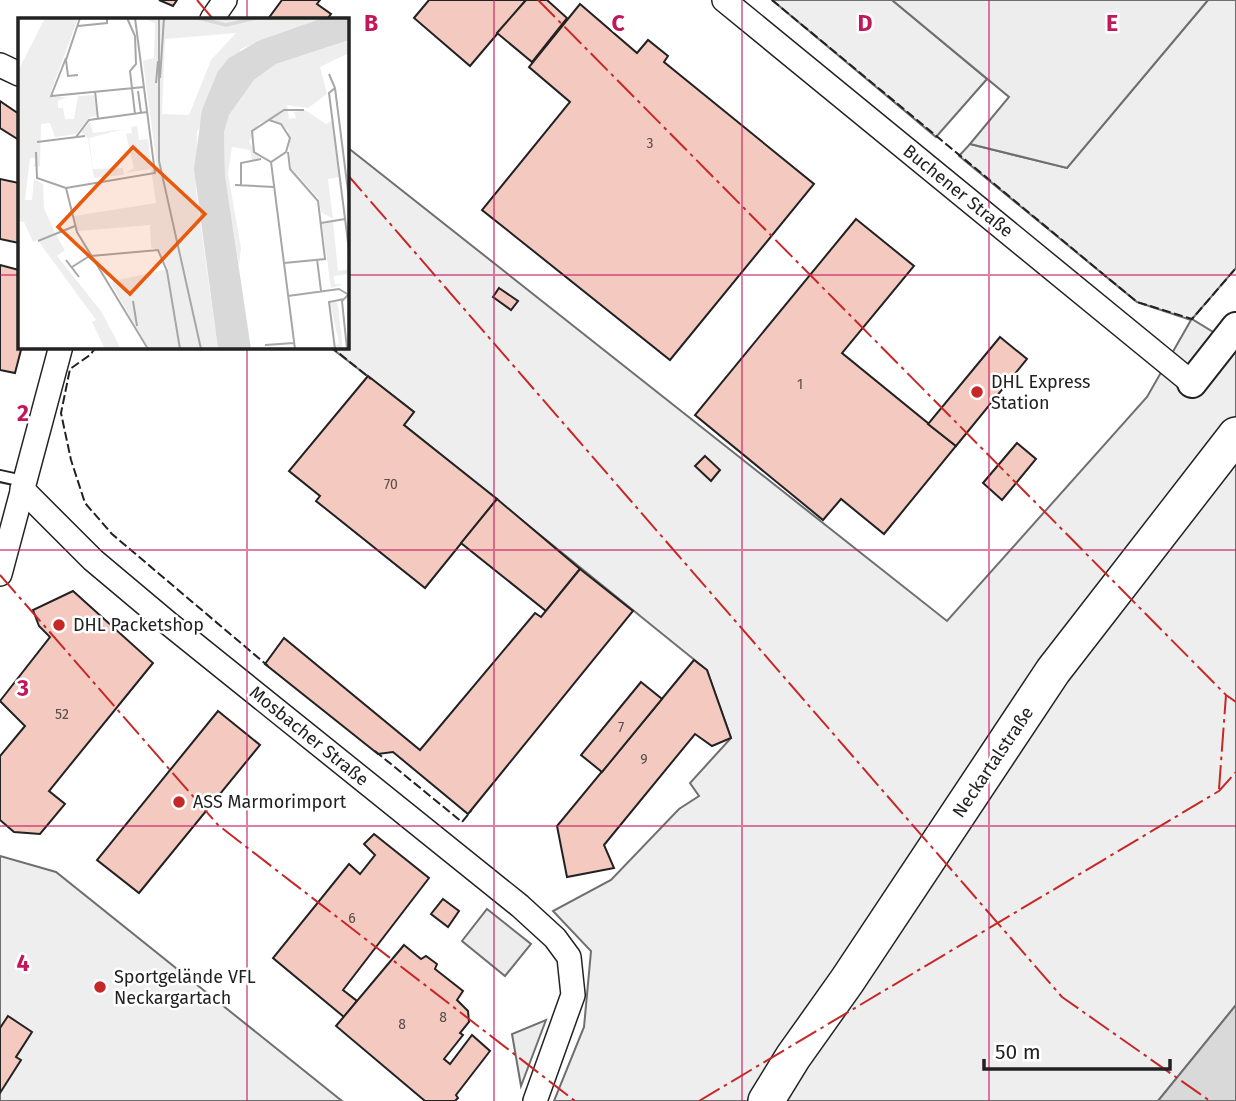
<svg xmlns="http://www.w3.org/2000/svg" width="1236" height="1101" viewBox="0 0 1236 1101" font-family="'Fira Sans',sans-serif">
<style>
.green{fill:#eee;stroke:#6f6f6f;stroke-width:2}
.parking{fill:#ededed;stroke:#6f6f6f;stroke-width:2}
.water{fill:#d9d9d9;stroke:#6f6f6f;stroke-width:2}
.building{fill:#f3c9c0;stroke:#222;stroke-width:2}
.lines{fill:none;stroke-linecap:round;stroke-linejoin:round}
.service-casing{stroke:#222;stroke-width:14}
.minor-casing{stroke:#222;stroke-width:26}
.tertiary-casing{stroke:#222;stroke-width:32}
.primary-casing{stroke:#222;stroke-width:38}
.service{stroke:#fff;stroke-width:10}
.minor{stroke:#fff;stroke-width:23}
.tertiary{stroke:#fff;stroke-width:28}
.primary{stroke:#fff;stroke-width:35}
.fence{stroke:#222;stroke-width:2;stroke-dasharray:9 3.5;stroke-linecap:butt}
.power{stroke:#c62828;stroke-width:2;stroke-dasharray:24 5 3.5 5;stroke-linecap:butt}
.grid{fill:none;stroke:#c2185b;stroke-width:2;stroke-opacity:0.55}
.poi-dot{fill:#c62828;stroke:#fff;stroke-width:2.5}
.labels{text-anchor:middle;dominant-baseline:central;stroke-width:5;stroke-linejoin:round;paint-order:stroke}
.number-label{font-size:14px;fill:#564c4a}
.street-label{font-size:18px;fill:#222;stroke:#fff}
.poi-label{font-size:18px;fill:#222;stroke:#fff;text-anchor:start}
.inset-river{fill:none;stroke:#d9d9d9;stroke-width:3.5}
.inset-road{fill:none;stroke:#a7a7a7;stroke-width:2}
.view{fill:#e8590c;fill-opacity:0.15;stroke:#e8590c;stroke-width:3.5}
.inset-edge{fill:none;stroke:#222;stroke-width:3.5}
.grid-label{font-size:23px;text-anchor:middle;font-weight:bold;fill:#c2185b;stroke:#fff;stroke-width:5;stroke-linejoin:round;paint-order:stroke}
</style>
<rect width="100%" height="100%" fill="#fff"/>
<!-- green -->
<g class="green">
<polygon points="772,0 892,0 987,79 936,137"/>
<polygon points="1208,0 1236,0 1236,268 1192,319 1236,346 1236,1005 1158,1101 554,1101 584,1027 591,951 553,911 611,880 679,809 699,796 690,783 731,738 707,670 404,425 414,412 330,347 346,346 347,147 947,621 1147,397 1191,320 1137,302 959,156 970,144 1067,168"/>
<polygon points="0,856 56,872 342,1101 0,1101"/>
</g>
<!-- parking -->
<g class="parking">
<polygon points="892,0 1208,0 1067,168 970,144 1009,97"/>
<polygon points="487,909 531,944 505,976 462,941"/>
<polygon points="546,1020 521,1086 512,1034"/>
</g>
<!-- water -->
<polygon class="water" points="1236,1005 1236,1101 1158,1101"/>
<!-- building -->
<g class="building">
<polygon points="159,0 177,0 173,6"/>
<polygon points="282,0 320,0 317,4 331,14 327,19 268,19"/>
<polygon points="429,0 526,0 470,66 414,18"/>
<polygon points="526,0 547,0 567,18 532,62 497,33"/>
<polygon points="580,4 637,53 648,40 668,56 664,62 814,184 670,360 482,210 570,102 529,67"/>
<polygon points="0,101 19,114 19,140 0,128"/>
<polygon points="0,179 19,183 19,243 0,239"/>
<polygon points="856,219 914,266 842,353 956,446 884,534 841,499 823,520 695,415"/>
<polygon points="0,265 19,270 19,346 22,346 15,373 0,370"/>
<polygon points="499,288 518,301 511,310 493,297"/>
<polygon points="1000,337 1027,359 956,446 928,424"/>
<polygon points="368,376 414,412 404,425 497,499 425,588 316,501 320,496 289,471"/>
<polygon points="1017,443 1036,459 1002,500 983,483"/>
<polygon points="705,456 720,470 711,481 695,466"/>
<polygon points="497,499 580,569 546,611 461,543"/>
<polygon points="580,569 633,611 468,814 393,752 378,754 265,664 284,638 420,750 535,613 541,617"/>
<polygon points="73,591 153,663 49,791 65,804 40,834 14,832 0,820 0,756 25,726 0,701 50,637 39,626 33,610"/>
<polygon points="694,660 707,670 731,738 712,746 695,734 604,845 614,868 567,877 557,826"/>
<polygon points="641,682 662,699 602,772 581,755"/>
<polygon points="218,711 260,745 139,893 97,860"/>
<polygon points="374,834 429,878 343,990 357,1001 344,1017 273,958 349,864 360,874 375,855 364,844"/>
<polygon points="443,899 459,911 448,927 431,914"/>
<polygon points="404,945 421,959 426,956 437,964 435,969 463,991 457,1000 468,1011 469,1022 460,1033 463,1035 444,1059 450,1064 472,1035 490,1051 456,1095 458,1098 455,1101 425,1101 336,1026"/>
<polygon points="8,1016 32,1032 16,1057 21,1060 0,1093 0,1028"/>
</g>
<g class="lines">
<!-- service casing -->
<g class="service-casing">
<polyline id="service" points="0,476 23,481"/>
</g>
<!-- minor casing -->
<g class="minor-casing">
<g id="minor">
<polyline points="724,0 1192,383"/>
<polyline points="212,19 225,0"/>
<polyline points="0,65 19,74"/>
<polyline points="22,489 93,560 168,623 520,906 555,938 569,957 573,995 535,1101"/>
<polyline points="0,574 61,346"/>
</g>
</g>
<!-- tertiary casing -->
<g class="tertiary-casing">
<polyline id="tertiary" points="1192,383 1236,327"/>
</g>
<!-- primary casing -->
<g class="primary-casing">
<polyline id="primary" points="766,1101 793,1057 847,981 1053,671 1236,435"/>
</g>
<!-- service -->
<use href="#service" class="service"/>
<!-- minor -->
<use href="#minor" class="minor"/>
<!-- tertiary -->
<use href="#tertiary" class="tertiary"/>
<!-- primary -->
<use href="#primary" class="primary"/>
<!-- fence -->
<g class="fence">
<polyline points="772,0 1137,302 1192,319 1236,268"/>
<polyline points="97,346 90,355 70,369 61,413 71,460 85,503 112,534 268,666"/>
<polyline points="330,346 371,379"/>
<polyline points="375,751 462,822 471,811"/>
</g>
<!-- power -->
<g class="power">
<polyline points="197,0 213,19"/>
<polyline points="538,0 1226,695 1236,702"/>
<polyline points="346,173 1062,997 1210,1101"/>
<polyline points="0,575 218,825 575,1101"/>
<polyline points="1219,789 1226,695"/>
<polyline points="699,1101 1219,791 1236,772"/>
</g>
</g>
<!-- grid -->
<path class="grid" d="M247 0V19M494 0V1101M742 0V1101M989 0V1101M0 275H19M346 275H1236M247 346V1101M0 550H1236M0 826H1236"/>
<!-- markers -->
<g class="poi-dot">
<circle cx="977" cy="392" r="7"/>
<circle cx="59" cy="625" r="7"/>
<circle cx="179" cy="802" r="7"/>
<circle cx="100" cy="987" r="7"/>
</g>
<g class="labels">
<!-- number labels -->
<g class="number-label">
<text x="650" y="143">3</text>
<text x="800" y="384">1</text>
<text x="391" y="484">70</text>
<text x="62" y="714">52</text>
<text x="621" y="727">7</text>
<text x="644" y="759">9</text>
<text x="352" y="918">6</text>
<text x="443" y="1017">8</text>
<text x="402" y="1024">8</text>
</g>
<!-- street labels -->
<g class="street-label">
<text transform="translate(958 191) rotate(39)">Buchener Straße</text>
<text transform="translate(309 736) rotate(39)">Mosbacher Straße</text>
<text transform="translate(993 762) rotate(-56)">Neckartalstraße</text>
</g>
<!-- poi labels -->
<g class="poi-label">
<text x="991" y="382">DHL Express<tspan x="991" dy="21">Station</tspan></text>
<text x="73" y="625">DHL Packetshop</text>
<text x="193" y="802">ASS Marmorimport</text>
<text x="114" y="977">Sportgelände VFL<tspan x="114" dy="21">Neckargartach</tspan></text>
</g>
</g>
<!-- overview -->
<g transform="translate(18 18)">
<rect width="331" height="331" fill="#fff"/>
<path d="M27 0H60L31 79H49L40 83V90H45L47 101H56L60 78 76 77 79 98 72 99 58 116 45 118 37 119 32 105 23 106 22 148 16 149 17 140H12L7 182H14L16 161 25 166 26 190 37 215 15 224 6 204 0 203V53ZM124 0H305L223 31 179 114 178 173 200 331H131L92 264 150 251 142 234 133 229 132 207 60 213 56 198 138 185 133 151 108 155 116 150 108 116 114 115 113 109 119 108 121 122 130 121 133 151 139 149 125 43 136 40 137 5ZM218 15 193 42 171 97 144 96 147 21ZM331 22V35L302 49 309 76 290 90 269 87 271 101 278 100 276 94 287 92 308 106 314 103 321 159 310 161 315 201 303 194 301 181 273 150 270 112 255 102 241 105 231 124 242 141 234 142 232 132 214 129 210 156 223 230 221 248 207 157 206 114 211 97 236 62 258 46ZM72 104 75 115 106 111 71 120 75 151 105 150 106 157 76 160 70 120 63 114ZM315 204 320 253 331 251V256L316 258 317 266H326L313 270 304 206ZM38 217 47 232 39 238 83 293 103 331H87L74 304 78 302 21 224ZM317 283 320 287 325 331 317 328 321 325 312 284Z" fill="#eee" fill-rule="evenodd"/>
<path d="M305 0H331V22L258 46 236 62 211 97 206 114 207 157 233 331H200L176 151 184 92 200 53 211 40 240 23Z" fill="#d9d9d9"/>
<path class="inset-river" d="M180 0 208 7 238 0"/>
<path class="inset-road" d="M109 0 117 18 118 46 112 53 117 96M141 0V143L183 331M60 8 89 5V0M48 40 33 78 126 69M311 56 317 70 331 181M60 57 50 58 48 42 62 0M142 60 146 0M138 65 140 43M317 70 311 75 331 232M77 73 80 101M120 73 123 95M251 102 263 106 272 120 268 134 253 144 236 134 234 113 266 92H286M58 119 71 102 129 94M19 124 67 118M18 134 19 160 48 170M253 144 277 331M217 167 256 169M223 167V145L243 141M48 170 137 155 117 0M48 170 59 214 130 331M303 205 327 201M20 223 57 208M73 238 140 232 149 253 162 331M299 241 303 273M48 242 61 259M266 245 307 241 300 183 272 151 270 134M54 249 73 237M270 278 321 271 331 277M115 283 119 308M247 327 276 325M317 331 311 284 326 281M329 331 324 283 330 277"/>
<path class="view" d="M115 129 187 196 112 276 40 209Z"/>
<rect width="331" height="331" class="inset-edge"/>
</g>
<g class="grid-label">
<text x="371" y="31">B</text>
<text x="618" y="31">C</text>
<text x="865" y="31">D</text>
<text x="1112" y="31">E</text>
<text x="23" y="421">2</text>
<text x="23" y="696">3</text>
<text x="23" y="971">4</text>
</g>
<!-- scale -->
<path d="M984 1059v10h186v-10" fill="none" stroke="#222222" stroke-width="3.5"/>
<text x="995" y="1059" font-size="21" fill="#222222" stroke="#ffffff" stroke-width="5" paint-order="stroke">50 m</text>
</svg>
